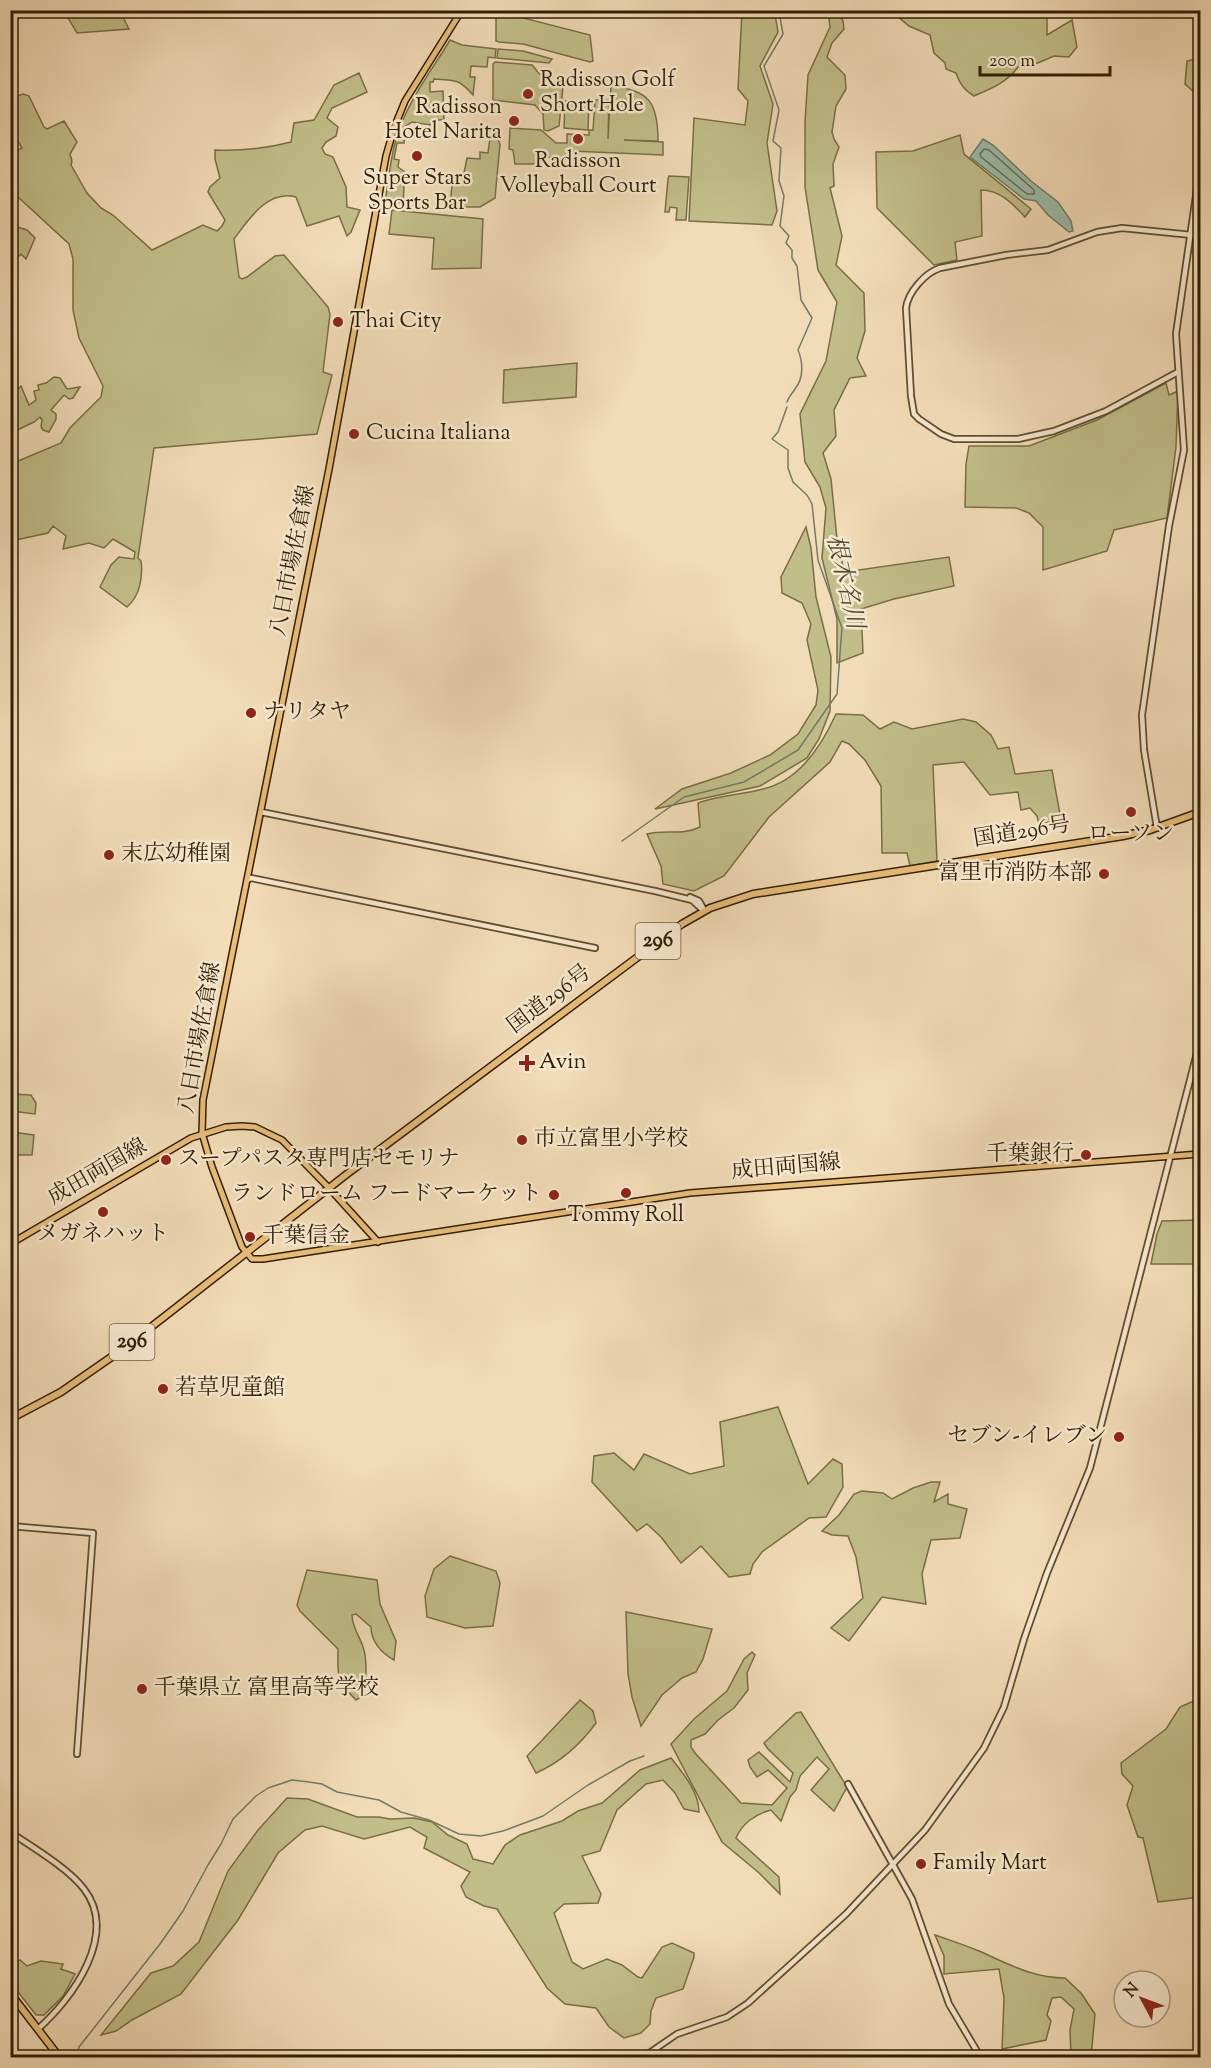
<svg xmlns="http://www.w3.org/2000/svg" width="1211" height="2068" viewBox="0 0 1211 2068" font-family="'Sorts Mill Goudy','Noto Serif JP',serif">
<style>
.green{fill:#c2be89;stroke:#796e46;stroke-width:1.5}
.water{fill:#9cbcaa;stroke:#717d67;stroke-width:1.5}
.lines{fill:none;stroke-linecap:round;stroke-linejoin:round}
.shore{stroke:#666d56;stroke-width:1.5}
.stream{stroke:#717d67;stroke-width:1.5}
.minor-casing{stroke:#604e30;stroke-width:8}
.major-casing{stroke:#301e03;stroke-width:8}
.highway-casing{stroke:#301e03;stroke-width:9}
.minor{stroke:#f7e8d0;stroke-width:4.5}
.major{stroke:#e9be7c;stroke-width:5}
.highway{stroke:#e9be7c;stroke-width:6}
.poi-dot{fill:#8f2418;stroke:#f7e8d0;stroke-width:2}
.labels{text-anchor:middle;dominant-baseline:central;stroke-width:5;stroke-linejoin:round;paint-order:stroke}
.shield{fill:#f7e8d0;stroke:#6c5b40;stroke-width:1.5}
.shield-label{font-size:21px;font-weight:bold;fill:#301e03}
.poi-label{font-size:22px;fill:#301e03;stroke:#f7e8d0;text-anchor:start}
.street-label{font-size:22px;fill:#301e03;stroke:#f7e8d0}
.water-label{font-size:24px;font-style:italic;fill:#504d35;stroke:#f7e8d0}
</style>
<rect width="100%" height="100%" fill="#f2dcb7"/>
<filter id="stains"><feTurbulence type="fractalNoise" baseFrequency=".00333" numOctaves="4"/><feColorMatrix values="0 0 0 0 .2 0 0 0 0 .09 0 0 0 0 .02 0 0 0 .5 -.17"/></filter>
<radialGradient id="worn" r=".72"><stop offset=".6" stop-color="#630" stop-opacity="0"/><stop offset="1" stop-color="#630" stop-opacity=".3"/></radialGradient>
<!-- green -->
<g class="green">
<polygon points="828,10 838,11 843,21 844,29 832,43 827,57 845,75 846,89 836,106 832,132 834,139 839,147 833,164 834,186 830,188 842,236 836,265 864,293 865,331 857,358 866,376 850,378 834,410 836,436 823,453 831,479 838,549 845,572 949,557 954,586 894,599 861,609 863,653 837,663 837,619 822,558 826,508 820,487 805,462 800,414 826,361 837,302 818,270 805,187 805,122 808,75 830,27"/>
<path d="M935 10 1047 11V35L1072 20 1077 47 1069 57 1054 56 1033 65 1018 67C1008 82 990 89 974 96 964 90 960 84 956 73L946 69 945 63 934 53 930 35 909 26 891 11Z"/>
<polygon points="64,11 120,11 129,29 77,33"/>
<polygon points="496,11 590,35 593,61 590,62 523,44 499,42 496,41"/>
<polygon points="742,11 777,11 775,14 778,32 760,66 773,104 767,143 777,211 772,225 689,221 694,118 745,125 748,101 738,89"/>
<path d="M450 40 462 45 496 49 495 58 488 57 487 67 471 66 470 77H475L473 95C459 79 455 80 434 79L433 82H430V92L443 91 444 120H431L430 125 412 122 406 126 404 143H397L394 159 399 160 398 167 405 172 403 203 390 201 386 196C390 170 392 144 403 120 415 91 434 67 450 40Z"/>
<polygon points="498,49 523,51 552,59 549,63 497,58"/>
<polygon points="1200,58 1200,90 1195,93 1185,84 1187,61"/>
<polygon points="495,62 532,65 545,80 563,87 559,126 548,131 544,130 543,114 535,105 493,100 493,64"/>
<path d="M359 73 367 92 332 108 327 118 338 127 336 136 326 142 322 148 325 154 333 157 346 187 347 207 360 210 351 232 347 236 339 216 307 226 296 197C268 189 248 220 234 239L239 277 242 279 247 277 275 256 284 255 328 307 330 314 323 372 332 375 317 434 154 448 138 558 141 561C143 577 140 596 127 607L100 587 111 565 119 557 134 559 135 552 113 539 104 548 89 543 63 549 66 536 53 526 48 533 11 541V464L61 443 70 428 101 397 103 386 79 338 73 310V259L69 244 18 197 11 199 12 181 11 154 22 148 11 129V98L23 94 29 96 44 127 47 129 64 121 77 142 70 154 72 161 71 165 87 193 101 208 113 215 152 250 203 225 217 231 222 226 225 220 208 192 210 187 220 178 215 159V150C242 151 265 149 291 142L294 123 314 120 334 85Z"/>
<path d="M611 86C649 90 658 102 658 141L624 140 663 142V155L571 151 570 158 539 157 538 164H515L513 150 509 149 510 128 541 130 556 143H567V134L589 135V130H593L595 100H609L608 139Z"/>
<polygon points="565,101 589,102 588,130 564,128"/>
<path d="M960 135 964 154 1031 209 1025 217C1013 204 1000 190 981 190L982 236 955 242 957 260 934 265 877 208 876 152 913 151Z"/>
<polygon points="490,137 498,139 500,144 495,198 480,207 450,207 453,175 464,173 467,158 480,159 480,152 488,153"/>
<polygon points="669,176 689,177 686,220 676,220 677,208 670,207 669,212 665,212 668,179"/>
<polygon points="392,210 483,219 481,268 432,269 434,238 389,234"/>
<polygon points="14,226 27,230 35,238 26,259 21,254 19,256 13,252 11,252 11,229"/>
<polygon points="577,363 576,397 503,403 504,370"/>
<polygon points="54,377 60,378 67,389 80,387 73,398 69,399 64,395 51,410 56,414 56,419 49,432 43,430 41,427 42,420 40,417 34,422 11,433 11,408 13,407 17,399 15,392 21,386 29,405 36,400 34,391 39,390 38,385 46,383"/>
<polygon points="1166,383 1169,395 1178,391 1176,447 1167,518 1114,530 1107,551 1043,570 1043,527 1029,513 1016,508 965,507 966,464 969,446 1029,446 1097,420"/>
<polygon points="806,527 811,548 816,597 831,657 830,711 819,739 807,758 760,786 655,809 682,789 731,773 770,755 798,734 816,705 818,690 807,640 811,624 802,603 782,593 781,577"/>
<path d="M836 714 863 715 880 729 894 722 912 729 963 719 976 722 991 735 998 749 1009 747 1015 774 1052 770 1061 820 1039 824 1037 816 1030 808 1021 810 1018 792 990 795 964 762 933 765 937 861 910 866 907 853H882L881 786 865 760 849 744 842 741 830 762 769 817 724 876 694 891 663 884 661 866 647 834C665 829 682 836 700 827L698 803C719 795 741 795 763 789 799 781 822 745 836 714Z"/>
<polygon points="10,1094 31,1095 36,1103 35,1114 11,1111"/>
<polygon points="11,1132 34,1135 32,1155 11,1155"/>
<polygon points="1200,1220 1199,1264 1151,1264 1157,1234 1162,1221"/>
<polygon points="778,1407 808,1484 833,1459 842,1464 843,1487 826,1517 809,1518 762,1552 753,1564 750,1574 729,1577 701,1546 681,1563 661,1537 647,1524 637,1531 592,1482 594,1456 614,1453 634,1470 644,1454 690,1474 724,1466 720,1422"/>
<polygon points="931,1482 940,1482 934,1502 948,1494 948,1504 967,1509 960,1538 931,1540 922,1574 926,1604 882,1597 849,1641 831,1628 863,1598 856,1557 848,1536 832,1535 822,1531 839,1515 854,1494 862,1491 883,1493 892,1499 913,1488"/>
<polygon points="450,1556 496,1571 500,1583 493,1626 465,1628 427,1617 425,1596 434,1569"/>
<path d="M307 1570 377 1580 380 1604 396 1641 394 1660C381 1653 371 1641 371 1627L356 1614 352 1615C352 1627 359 1635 363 1647 368 1661 366 1680 364 1695L356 1700C335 1679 338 1678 338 1649L300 1611 297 1605Z"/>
<polygon points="626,1612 712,1629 703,1659 696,1672 682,1678 662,1695 641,1726 632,1697 628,1674"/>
<path d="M752 1652 755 1655 747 1673 748 1690 734 1708 718 1720 705 1734 691 1740V1747L695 1753 741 1803 772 1805 787 1788 768 1770 757 1777 750 1767 748 1760 759 1752 790 1782 793 1773 768 1749 764 1743 796 1713 801 1712 847 1787 834 1811 811 1790 829 1769 817 1757 800 1776 796 1790 790 1797 781 1821 771 1810C755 1814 742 1824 736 1838L779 1877 780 1894 758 1872 722 1842 671 1744 694 1719 727 1691 744 1659Z"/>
<polygon points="1200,1679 1200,1897 1158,1902 1143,1838 1138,1837 1127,1805 1133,1786 1122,1774 1121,1763 1166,1729 1180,1707 1196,1700"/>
<path d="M580 1700 593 1711 596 1723C580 1745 561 1762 536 1773L527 1756Z"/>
<path d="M671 1758C683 1773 699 1792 699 1812L684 1809 675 1793 663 1780 646 1784 617 1810 600 1851 582 1856 601 1894 598 1903 564 1904 554 1913 572 1962 583 1969 607 1959 622 1965 638 1977 642 1978 662 1947 672 1943 694 1953V1957L683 1989 656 1998 651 2011 650 2024 641 2033 624 2038 609 2027 596 2008 565 2004 547 1988 497 1909 484 1906 466 1897 461 1886 470 1872 424 1848 427 1837 410 1827 364 1839 322 1826 305 1830 278 1853 238 1920 181 1994 132 2020 116 2031 101 2035 151 1973 173 1966 199 1942 228 1871 258 1830 287 1798 308 1799 357 1817H379L390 1819 414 1818 432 1822 448 1835 467 1844 473 1859 493 1864 505 1845 520 1835 562 1821 578 1811 602 1803 640 1770Z"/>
<path d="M935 1935C949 1940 965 1945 979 1951 1009 1964 1032 1978 1065 1978L1081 1993 1095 2014 1091 2057H1071L1070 2030 1074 2009 1061 1997 1052 1998 1047 2015 1051 2021 1046 2040 1002 2049 1004 1998 999 1969 944 1974V1956Z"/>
<polygon points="20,1960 27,1966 41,1961 63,1964 61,1969 75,1974 63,1996 44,2015 36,2015 11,1983 11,1962"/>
</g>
<!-- water -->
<polygon class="water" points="983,139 993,145 1031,181 1058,202 1071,221 1073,231 1069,232 1048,215 1036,201 1024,199 970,157"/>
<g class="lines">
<!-- shore -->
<polygon class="shore" points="984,149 989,150 1034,190 1034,194 1027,194 981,157 980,154"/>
<!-- stream -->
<g class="stream">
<path d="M782 10 780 17 783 34 764 66 779 110 773 141 781 148 779 181 784 196 780 226 789 236 786 243 792 250V258L797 266 801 300 812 318 798 350C803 362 804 378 795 389 792 394 789 396 787 402"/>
<polyline points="622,841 684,797 744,782 798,750 837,694 842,628 818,560 812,504 807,495 793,482 788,468 788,450 772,439 778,432 787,407"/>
<polyline points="76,2058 79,2047 160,1944 183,1911 208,1865 221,1844 233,1819 256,1796 268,1788 292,1780 309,1782 322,1784 337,1792 379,1800 401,1812 429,1820 459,1834 481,1836 503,1831 543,1816 588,1785 630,1761 644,1756"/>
</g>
<!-- minor casing -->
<g class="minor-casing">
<g id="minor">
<path d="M1178 372 1106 411 1054 431 1018 439H954L941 434 919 419 914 414 911 396 906 308C908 292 925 273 940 268L1006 255 1048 250 1097 232 1122 228 1192 235"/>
<polyline points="261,812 655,891 692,900 704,911"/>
<polyline points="1157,828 1144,750 1142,715 1169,526 1184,450 1176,334 1199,175"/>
<polyline points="247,880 251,878 595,948"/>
<polyline points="690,897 699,901 703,908"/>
<polyline points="10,1526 93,1533 77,1754"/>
<polyline points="848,1784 912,1899 949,2004 981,2058"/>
<path d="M10 1832C32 1847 68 1868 84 1889 119 1934 73 1998 38 2029"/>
<polyline points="642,2058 677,2034 727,2017 748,2003 846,1914 925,1830 984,1748 1004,1707 1024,1639 1047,1573 1090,1468 1200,1041"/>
</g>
</g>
<!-- major casing -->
<g class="major-casing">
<g id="major">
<polyline points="462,10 405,101 394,128 386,156 329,469 203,1100 202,1133 212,1167 242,1247 252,1259 263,1259 690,1193 1200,1154"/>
<polyline points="10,1244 191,1138 226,1127 242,1126 255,1127 282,1140 329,1188 378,1242"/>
</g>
</g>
<!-- highway casing -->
<g class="highway-casing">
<g id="highway">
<polyline points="10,1419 61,1392 123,1349 347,1174 682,924 710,908 753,894 1123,836 1150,830 1200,812"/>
<polyline points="10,1993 60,2058"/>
</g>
</g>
<!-- minor -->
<use href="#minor" class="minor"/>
<!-- major -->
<use href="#major" class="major"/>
<!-- highway -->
<use href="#highway" class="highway"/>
</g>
<!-- markers -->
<g class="poi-dot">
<circle cx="528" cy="94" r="6"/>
<circle cx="514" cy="121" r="6"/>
<circle cx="578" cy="139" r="6"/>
<circle cx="417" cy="156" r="6"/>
<circle cx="338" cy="322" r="6"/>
<circle cx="354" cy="434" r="6"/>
<circle cx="251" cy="713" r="6"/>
<circle cx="1131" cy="812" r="6"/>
<circle cx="109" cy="855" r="6"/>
<circle cx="1104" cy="874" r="6"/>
<path d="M524 1054h6v6h6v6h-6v6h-6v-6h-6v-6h6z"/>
<circle cx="522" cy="1140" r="6"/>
<circle cx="1086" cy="1155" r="6"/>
<circle cx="166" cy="1160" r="6"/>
<circle cx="626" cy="1193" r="6"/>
<circle cx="554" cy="1195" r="6"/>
<circle cx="103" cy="1212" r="6"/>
<circle cx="250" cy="1237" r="6"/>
<circle cx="163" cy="1389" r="6"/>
<circle cx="1119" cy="1437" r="6"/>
<circle cx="142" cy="1689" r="6"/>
<circle cx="921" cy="1864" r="6"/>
</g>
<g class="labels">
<!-- shield labels -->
<g class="shield">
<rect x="635.5" y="923" width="45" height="36" rx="4.5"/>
<rect x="109.5" y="1324" width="45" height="36" rx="4.5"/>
</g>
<g class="shield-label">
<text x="658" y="941">296</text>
<text x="132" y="1342">296</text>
</g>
<!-- poi labels -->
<g class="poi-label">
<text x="540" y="81">Radisson Golf<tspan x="540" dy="25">Short Hole</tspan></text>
<text x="502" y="108" text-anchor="end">Radisson<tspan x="502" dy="25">Hotel Narita</tspan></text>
<text x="578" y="162" text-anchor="middle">Radisson<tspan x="578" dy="25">Volleyball Court</tspan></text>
<text x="417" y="179" text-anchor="middle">Super Stars<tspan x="417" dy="25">Sports Bar</tspan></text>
<text x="350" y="322">Thai City</text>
<text x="366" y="434">Cucina Italiana</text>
<text x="263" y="713">ナリタヤ</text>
<text x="1131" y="835" text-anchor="middle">ローソン</text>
<text x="121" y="855">末広幼稚園</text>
<text x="1092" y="874" text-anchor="end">富里市消防本部</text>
<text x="539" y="1063">Avin</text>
<text x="534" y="1140">市立富里小学校</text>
<text x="1074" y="1155" text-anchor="end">千葉銀行</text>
<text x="178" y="1160">スープパスタ専門店セモリナ</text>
<text x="542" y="1195" text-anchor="end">ランドローム フードマーケット</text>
<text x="626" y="1216" text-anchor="middle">Tommy Roll</text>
<text x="103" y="1235" text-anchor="middle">メガネハット</text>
<text x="262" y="1237">千葉信金</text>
<text x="175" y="1389">若草児童館</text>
<text x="1107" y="1437" text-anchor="end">セブン-イレブン</text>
<text x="154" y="1689">千葉県立 富里高等学校</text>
<text x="933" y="1864">Family Mart</text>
</g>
<!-- street labels -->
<g class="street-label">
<text transform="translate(294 561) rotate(-79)">八日市場佐倉線</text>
<text transform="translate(1022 833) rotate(-9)">国道296号</text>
<text transform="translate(550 1000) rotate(-37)">国道296号</text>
<text transform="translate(201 1038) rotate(-80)">八日市場佐倉線</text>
<text transform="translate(786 1168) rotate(-5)">成田両国線</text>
<text transform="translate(98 1173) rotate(-30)">成田両国線</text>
</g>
<!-- water labels -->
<g class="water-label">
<text transform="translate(844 582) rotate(77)">根木名川</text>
</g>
</g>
<!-- margin -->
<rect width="1211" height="2068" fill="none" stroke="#f2dcb7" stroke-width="36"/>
<rect x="12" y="12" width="1187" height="2044" fill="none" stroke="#301e03" stroke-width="3"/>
<rect x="18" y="18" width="1175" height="2032" fill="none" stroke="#301e03" stroke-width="1.5"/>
<!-- north arrow -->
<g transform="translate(1142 1999) rotate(311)"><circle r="28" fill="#f7e8d0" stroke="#a7977e" stroke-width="1.5"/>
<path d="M0-4.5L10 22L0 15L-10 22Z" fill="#8f2418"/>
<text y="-9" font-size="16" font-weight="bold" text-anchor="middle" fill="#301e03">N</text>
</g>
<!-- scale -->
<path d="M980 66v9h130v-9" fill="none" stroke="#301e03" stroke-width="3"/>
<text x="989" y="66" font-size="18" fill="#301e03" stroke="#f7e8d0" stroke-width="4.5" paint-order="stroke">200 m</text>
<rect width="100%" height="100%" filter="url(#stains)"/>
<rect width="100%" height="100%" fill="url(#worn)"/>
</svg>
